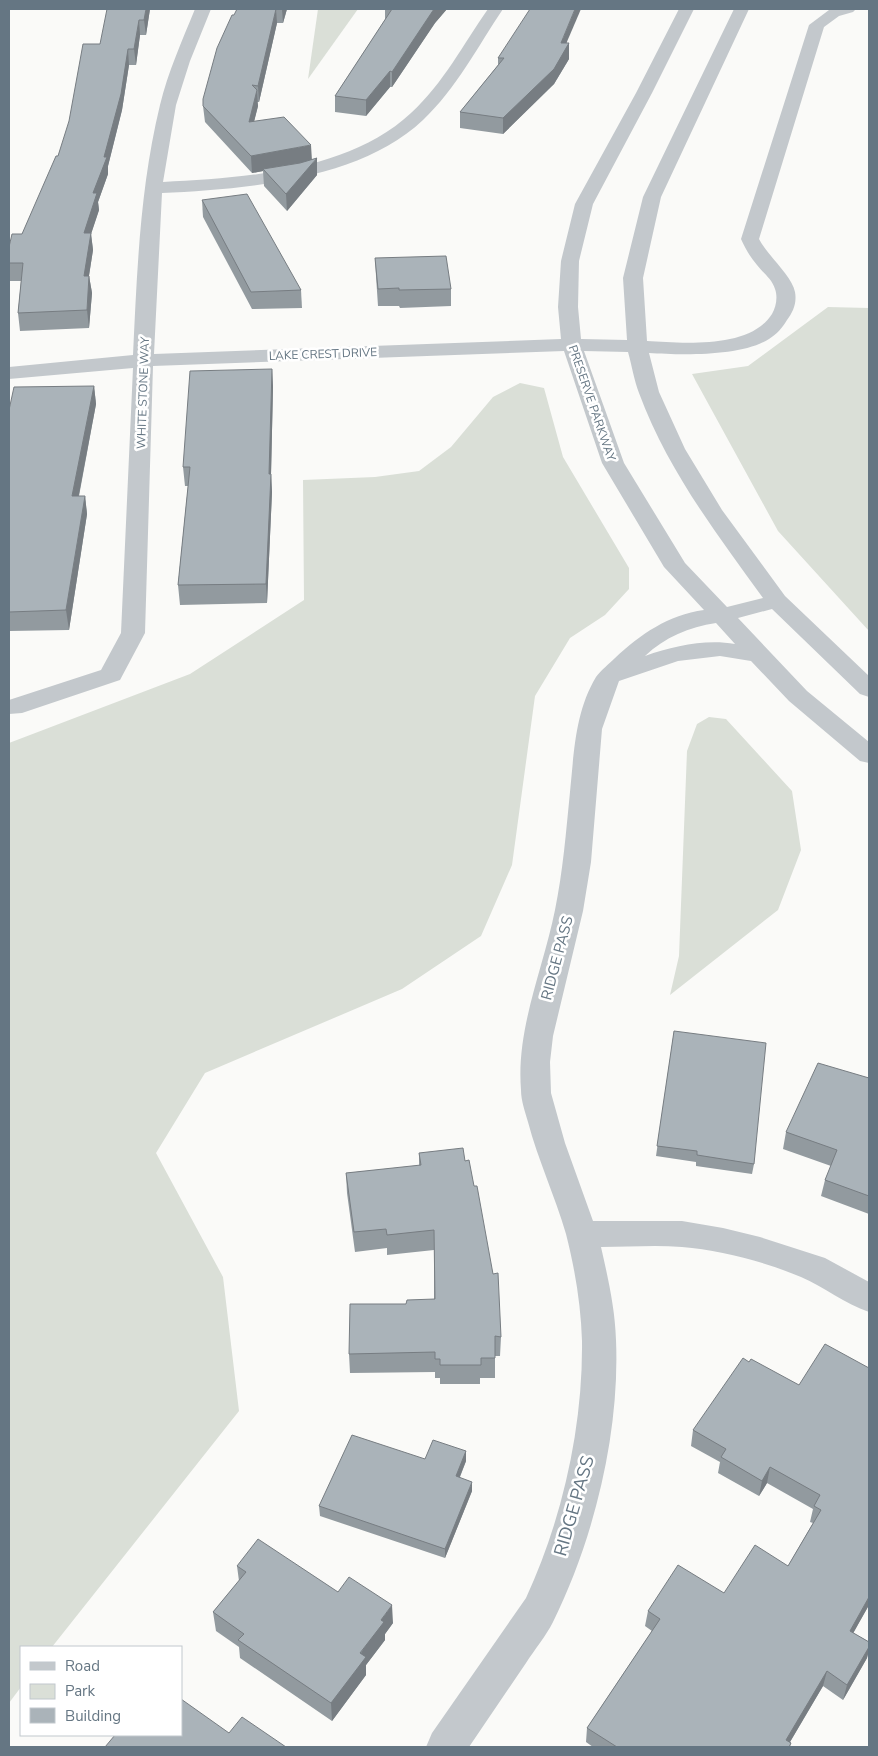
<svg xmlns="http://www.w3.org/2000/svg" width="878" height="1756" viewBox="0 0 878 1756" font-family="'Nunito Sans',sans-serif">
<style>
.green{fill:#dadfd7}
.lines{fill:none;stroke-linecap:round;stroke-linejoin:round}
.minor{fill:#c3c8cc;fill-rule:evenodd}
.wall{fill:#929a9f}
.shaded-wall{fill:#777d82}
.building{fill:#aab3b9;stroke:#777d82}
.labels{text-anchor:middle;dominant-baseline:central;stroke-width:5;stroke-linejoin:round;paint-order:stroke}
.far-street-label{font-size:12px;fill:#657683;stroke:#fff}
.street-label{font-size:15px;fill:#657683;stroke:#fff}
.near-street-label{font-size:18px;fill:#657683;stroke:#fff}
</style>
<rect width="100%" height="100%" fill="#fafaf8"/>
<!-- green -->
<g class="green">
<polygon points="318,9 358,9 308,79"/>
<polygon points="828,307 869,308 869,631 778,531 692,374 748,366"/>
<polygon points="520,383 544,388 563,457 629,568 629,589 605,615 570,638 535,696 512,865 481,936 402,989 205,1073 156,1153 223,1277 239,1411 52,1647 21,1647 21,1687 9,1703 9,743 190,674 304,600 303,480 375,477 419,471 451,447 493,397"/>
<polygon points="709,717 726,719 792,791 801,850 778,910 670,995 679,956 687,751 697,724"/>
</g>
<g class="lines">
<!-- minor -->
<path class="minor" d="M195 9H211L190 61 176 105 163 182C244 178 349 171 411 113 443 84 464 43 488 9H503C478 46 456 89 423 120 360 180 245 189 162 193L154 354 561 339 558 307 561 261 575 204 636 93 679 9H694L652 93 593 204 579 261 578 307 581 339 627 340 623 278 643 197 734 9H749L661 197 643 278 647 341C683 343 750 349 772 314 776 307 778 297 775 289 772 279 763 273 757 265 750 257 745 248 741 239L809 25 829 10 856 9 853 12 839 16 824 27 759 239C768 256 792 276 795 292 797 303 793 312 787 320 782 328 777 334 769 339 741 357 681 355 649 353L659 392 685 449 722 510 785 596 869 676V697L860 694 772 609 738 618 807 691 869 742V763L860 761 789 701 751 661 720 656 678 661 619 681 602 729 591 862 583 911 553 1036 550 1062 551 1093 565 1143 593 1221H682L723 1228 760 1237 825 1258 869 1282V1312C845 1304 824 1287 801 1277 765 1262 721 1250 682 1247 655 1245 628 1247 601 1247 608 1278 615 1308 616 1340 620 1433 594 1539 553 1622 546 1636 535 1649 526 1663 507 1691 488 1719 469 1747H426L432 1733 526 1598C562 1520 583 1428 582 1341 581 1306 575 1269 566 1234 555 1196 538 1160 528 1122 525 1111 521 1101 521 1090 516 1028 543 970 555 910 563 871 566 832 570 792 574 753 575 712 596 677 601 670 609 664 615 658 641 634 668 615 704 610L664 567 602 463 564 351 153 366 145 633 120 680 22 713 9 714V700L101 670 121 633 133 368 9 379V367L133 355C137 272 140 187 160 105 168 72 182 41 195 9ZM584 351 628 352C632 366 634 380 639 393 667 469 716 533 763 598L727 607 685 563 624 463ZM716 623 735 644C705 639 674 646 645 656 665 637 689 627 716 623Z"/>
</g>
<!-- wall -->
<g class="wall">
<polygon points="150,9 146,35 140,35 136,65 129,65 122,110 108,166 108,174 98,202 99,210 91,234 93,250 89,276 92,293 89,328 20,331 18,313 21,281 9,281 9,247 22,234 58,156 100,44"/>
<polygon points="237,9 287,9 283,23 277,23 259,102 257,102 258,106 254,121 312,160 317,175 287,211 264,186 263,171 252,173 205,122 203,106"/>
<polygon points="385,9 447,9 435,23 392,87 390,87 366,116 335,112 335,96 385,20"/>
<polygon points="535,9 567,43 569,59 554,84 503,134 460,128 460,112 498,65 498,58"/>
<polygon points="202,200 301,290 302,308 252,309 203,217"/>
<polygon points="375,258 451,289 451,306 400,308 399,306 378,306 376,276"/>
<polygon points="272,369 273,387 271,474 272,492 267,603 180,605 178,585 188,486 185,486 183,467"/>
<polygon points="94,386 96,404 79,496 85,496 87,514 69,630 9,631 9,410"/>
<polygon points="674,1031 754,1164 752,1174 696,1166 696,1162 656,1156"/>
<polygon points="869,1078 869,1214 821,1196 825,1180 831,1166 783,1149 786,1132"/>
<polygon points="419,1153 465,1161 501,1337 500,1356 495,1356 495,1378 480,1378 480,1384 440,1384 440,1378 435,1378 435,1372 350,1373 349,1354 406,1304 434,1299 434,1250 387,1255 387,1248 355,1252 347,1193 346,1173 419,1166"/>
<polygon points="869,1368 869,1605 853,1633 869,1642 869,1650 867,1658 843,1700 823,1686 790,1742 791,1743 790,1747 593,1747 586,1742 587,1728 652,1631 645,1626 648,1611 724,1593 788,1566 813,1523 810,1522 813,1509 767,1483 759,1496 718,1473 720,1462 691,1446 693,1430 799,1385"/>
<polygon points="466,1451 466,1461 460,1477 472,1491 445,1558 320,1516 319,1506 425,1459"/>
<polygon points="237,1566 338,1592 393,1623 385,1634 385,1640 366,1665 366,1675 332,1721 240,1658 239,1647 216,1631 213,1612 239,1581"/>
</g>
<!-- shaded-wall -->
<g class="shaded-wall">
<polygon points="146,9 150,9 146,35 144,20"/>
<polygon points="276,9 277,23 259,102 258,86"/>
<polygon points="282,9 287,9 283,23"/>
<polygon points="434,9 447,9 435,23 392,87 392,72"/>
<polygon points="575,9 581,9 560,58 561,43"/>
<polygon points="139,20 140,35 136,65 134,49"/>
<polygon points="569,43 569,59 554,84 503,134 503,118"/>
<polygon points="128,49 129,65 122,110 108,166 108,174 98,202 99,210 91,234 93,250 86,294 84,276 84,233 93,193"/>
<polygon points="390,71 390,87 366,116 366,100"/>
<polygon points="257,90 258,106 250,138 249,122"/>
<polygon points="311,145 312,161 263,169 263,171 252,173 251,156"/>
<polygon points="317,158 317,175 287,211 286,194"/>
<polygon points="89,276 92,293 89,328 87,310"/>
<polygon points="272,369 273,387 271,475 271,474 272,492 267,603 266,584"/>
<polygon points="94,386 96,404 75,515 72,496"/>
<polygon points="85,496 87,514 69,630 66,610"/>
<polygon points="466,1451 466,1461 456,1486 456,1476"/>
<polygon points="770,1467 767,1483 759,1496 762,1481"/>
<polygon points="472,1482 472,1491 445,1558 445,1549"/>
<polygon points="869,1597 869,1605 846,1646 850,1631"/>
<polygon points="392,1605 393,1623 385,1634 385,1640 366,1665 366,1675 332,1721 331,1703 381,1620"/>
<polygon points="869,1647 869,1650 867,1658 843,1700 847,1685"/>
<polygon points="827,1671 823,1686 787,1747 786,1740"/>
</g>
<!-- building -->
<g class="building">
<polygon points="107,9 146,9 144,20 139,20 134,49 128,49 121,94 104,157 107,157 93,193 97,193 84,233 91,233 84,276 89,276 87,310 18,313 23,263 9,263 9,247 12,234 22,234 56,156 58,156 69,121 83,44 100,44"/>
<polygon points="237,9 276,9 258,86 252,85 257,90 249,122 284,117 311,145 251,156 203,106 203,99 217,48 232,15 234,15"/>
<polygon points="392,9 434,9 392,72 390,71 366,100 335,96"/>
<polygon points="530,9 575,9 561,43 569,43 554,69 503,118 460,112 504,58 498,58"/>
<polygon points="317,158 286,194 263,169 300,163"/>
<polygon points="247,194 301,290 251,292 202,200"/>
<polygon points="446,256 451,289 399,290 399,288 378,289 375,258"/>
<polygon points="272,369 269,474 271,474 266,584 178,585 190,467 183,467 190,371"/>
<polygon points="94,386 72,496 85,496 66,610 9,612 9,410 14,387"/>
<polygon points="674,1031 766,1043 754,1164 697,1155 697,1151 657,1146"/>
<polygon points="818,1063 869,1078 869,1196 825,1180 837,1150 786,1132"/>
<polygon points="463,1148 465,1161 469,1160 474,1186 477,1186 493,1274 498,1273 501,1337 495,1336 495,1358 481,1358 481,1365 440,1365 440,1359 435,1359 435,1352 349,1354 350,1304 406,1304 407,1300 435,1299 434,1230 387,1235 386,1229 354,1232 346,1173 421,1165 419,1153"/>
<polygon points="825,1344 869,1368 869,1597 850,1631 869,1642 869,1647 847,1685 827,1671 786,1740 791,1743 789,1747 617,1747 587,1728 660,1619 648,1611 678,1565 724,1593 755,1545 788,1566 821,1510 814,1506 820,1495 770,1467 762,1481 721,1457 726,1449 693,1430 743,1358 749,1362 751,1359 799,1385"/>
<polygon points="352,1435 425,1459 433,1440 466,1451 456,1476 472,1482 445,1549 319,1506"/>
<polygon points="258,1539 338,1592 349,1577 392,1605 381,1620 384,1622 360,1653 366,1657 331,1703 238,1640 244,1634 213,1612 246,1572 237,1566"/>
<polygon points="181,1699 229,1733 242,1717 286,1747 105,1747 115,1735 181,1735"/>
</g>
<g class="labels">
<!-- far-street labels -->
<g class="far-street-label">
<text transform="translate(323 354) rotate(-2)">LAKE CREST DRIVE</text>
<text transform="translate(143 393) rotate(-88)">WHITE STONE WAY</text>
<text transform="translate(592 403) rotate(71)">PRESERVE PARKWAY</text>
</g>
<!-- street labels -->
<g class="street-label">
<text transform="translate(557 958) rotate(-75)">RIDGE PASS</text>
</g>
<!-- near-street labels -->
<g class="near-street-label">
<text transform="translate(574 1506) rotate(-74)">RIDGE PASS</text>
</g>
</g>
<!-- border -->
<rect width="878" height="1756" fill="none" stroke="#657683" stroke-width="20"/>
<!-- legend -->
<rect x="20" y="1646" width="162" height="90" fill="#ffffff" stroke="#c1c8cd"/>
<rect x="30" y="1662" width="25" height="8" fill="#c3c8cc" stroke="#c1c8cd"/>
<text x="65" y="1671" font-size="15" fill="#657683">Road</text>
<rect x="30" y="1684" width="25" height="15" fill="#dadfd7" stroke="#c1c8cd"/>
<text x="65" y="1696" font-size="15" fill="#657683">Park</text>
<rect x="30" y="1708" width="25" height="15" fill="#aab3b9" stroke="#c1c8cd"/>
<text x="65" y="1721" font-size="15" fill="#657683">Building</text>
</svg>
